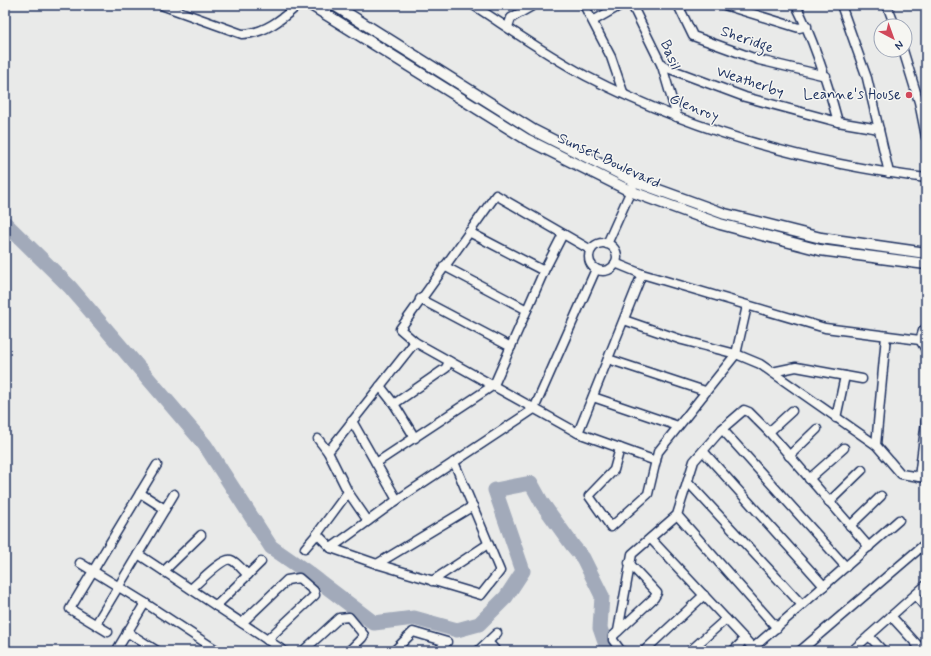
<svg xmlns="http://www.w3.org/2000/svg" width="931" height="656" viewBox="0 0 931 656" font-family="Mynerve,sans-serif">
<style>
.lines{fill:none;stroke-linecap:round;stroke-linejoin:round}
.river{stroke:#a2aaba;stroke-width:15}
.minor-casing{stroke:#1b2f5e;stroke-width:11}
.major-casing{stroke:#1b2f5e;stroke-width:13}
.minor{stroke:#f6f6f2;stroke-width:8}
.major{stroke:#f6f6f2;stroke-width:10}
.poi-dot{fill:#d1495b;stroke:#f6f6f2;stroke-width:1.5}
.labels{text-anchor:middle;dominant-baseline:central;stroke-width:3;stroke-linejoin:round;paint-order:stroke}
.street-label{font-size:15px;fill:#1b2f5e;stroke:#f6f6f2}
.poi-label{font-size:15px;fill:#1b2f5e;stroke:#f6f6f2;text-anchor:end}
</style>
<rect width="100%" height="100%" fill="#e9eae9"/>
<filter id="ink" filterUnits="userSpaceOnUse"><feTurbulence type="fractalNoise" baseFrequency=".025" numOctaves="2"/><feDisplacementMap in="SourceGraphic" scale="8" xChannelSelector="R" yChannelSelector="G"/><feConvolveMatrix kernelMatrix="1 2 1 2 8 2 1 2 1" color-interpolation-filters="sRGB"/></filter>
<g filter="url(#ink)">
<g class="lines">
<!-- river -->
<polyline class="river" points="5,223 70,287 205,445 271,547 307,572 374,623 414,618 457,630 479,624 506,597 523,571 495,490 531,483 542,503 573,546 583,558 602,596 600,628 608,651"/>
<!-- minor casing -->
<g class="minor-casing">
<g id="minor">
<path d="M161 5 242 34C264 34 282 19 298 5"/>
<path d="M473 5C510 29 547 55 586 76 692 131 808 163 926 178"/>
<polyline points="584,5 611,57 623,92"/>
<polyline points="632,5 662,66 677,117"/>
<polyline points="678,5 693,36 759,60 826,76"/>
<polyline points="724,5 799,28 807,26"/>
<path d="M796 5C815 43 827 81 838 122"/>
<polyline points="841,5 867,78 889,173"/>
<polyline points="887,5 895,26"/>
<polyline points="593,21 621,5"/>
<polyline points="508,27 511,18 534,5"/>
<polyline points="903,50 919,102 926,137"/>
<polyline points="662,66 745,97 838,122 879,129"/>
<polyline points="469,232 544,271"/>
<circle cx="603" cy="257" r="14"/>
<polyline points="607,244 633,186"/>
<polyline points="591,250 496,195 400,329 415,342 578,433 656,461"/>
<polyline points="615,263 642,274 825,328 920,340"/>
<polyline points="444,266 527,310"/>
<polyline points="420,299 511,347"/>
<polyline points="624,320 682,340 736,354 760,364 876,445 901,474 926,478"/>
<polyline points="926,328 923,331 920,340 926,350"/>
<polyline points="415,342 328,452 348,492 317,534 331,548 377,564 481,595 500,571 454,462"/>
<polyline points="608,359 705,391"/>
<polyline points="772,372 796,367 862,379"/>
<polyline points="380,386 394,404 415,438"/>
<polyline points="593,397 678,426"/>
<polyline points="394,404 446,368 449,361"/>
<polyline points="836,418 845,376"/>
<polyline points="352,421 397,500"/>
<polyline points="722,429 846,567"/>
<polyline points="769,432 792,411"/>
<polyline points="578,433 642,274"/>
<polyline points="318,439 328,452"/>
<polyline points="876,445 886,336"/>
<polyline points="620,448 614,470 589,496 611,527 648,494 658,452 736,354 747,306"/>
<polyline points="703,451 824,586"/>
<polyline points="789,456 817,429"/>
<polyline points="376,463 494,385 544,271 563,234"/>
<polyline points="919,477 926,421"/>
<polyline points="809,479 844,448"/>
<polyline points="688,482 802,605"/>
<polyline points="348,492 368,521"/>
<polyline points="140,493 165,509"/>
<polyline points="829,502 862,470"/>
<polyline points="677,515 777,628"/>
<polyline points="850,526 881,496"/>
<polyline points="651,539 756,651"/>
<polyline points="305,548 317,534"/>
<polyline points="331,548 397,500 534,409 596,269"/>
<polyline points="138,554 284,651"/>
<polyline points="80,563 145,603 218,651"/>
<polyline points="377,564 473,506"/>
<polyline points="164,571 201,535"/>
<polyline points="432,581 488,544"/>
<path d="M191 589C198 583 223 557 231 560 237 562 243 571 248 575"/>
<polyline points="915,595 926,608"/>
<polyline points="216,606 261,562"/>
<polyline points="891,616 923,651"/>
<polyline points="242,623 287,580 299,578 314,591 315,595 267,640"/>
<polyline points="96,624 174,494"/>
<polyline points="618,631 632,554 677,515 694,461 722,429 744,410 749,412 769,432 869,547"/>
<polyline points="108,632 70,609 157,465"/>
<polyline points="127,632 157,651"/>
<polyline points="869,636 883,651"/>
<polyline points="488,642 496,651"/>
<polyline points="118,648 145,603"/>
<polyline points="753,648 899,520"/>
<polyline points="303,651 339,618 349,617 364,635 362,638 349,651"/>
<polyline points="394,651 413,632 447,642 438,651"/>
<polyline points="478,651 497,633"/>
<polyline points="621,651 613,640 613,636 654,598 657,593 629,563"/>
<polyline points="644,651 704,595"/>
<polyline points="690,651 726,619"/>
<polyline points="733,651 745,639"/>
<polyline points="800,651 926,543"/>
<polyline points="852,651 926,585"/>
</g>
</g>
<!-- major casing -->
<g class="major-casing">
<g id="major">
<polyline points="311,5 526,139 630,191 720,224 820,250 926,264"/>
<polyline points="334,5 533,130 634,181 725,214 821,238 926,253"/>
</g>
</g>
<!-- minor -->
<use href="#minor" class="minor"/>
<!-- major -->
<use href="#major" class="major"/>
</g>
</g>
<!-- markers -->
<circle class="poi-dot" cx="909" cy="95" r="4"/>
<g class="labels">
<!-- street labels -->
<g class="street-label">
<text transform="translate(747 40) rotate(19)">Sheridge</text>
<text transform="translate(670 55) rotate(67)">Basil</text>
<text transform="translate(750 82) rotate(18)">Weatherby</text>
<text transform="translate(694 108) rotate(22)">Glenroy</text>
<text transform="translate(609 161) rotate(25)">Sunset Boulevard</text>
</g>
<!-- poi labels -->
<g class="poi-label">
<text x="901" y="95">Leanne's House</text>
</g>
</g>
<!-- margin -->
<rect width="931" height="656" fill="none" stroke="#f6f6f2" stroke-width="20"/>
<rect x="10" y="10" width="911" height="636" fill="none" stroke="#1b2f5e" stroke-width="1.5" filter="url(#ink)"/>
<!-- north arrow -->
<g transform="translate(893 38) rotate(139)"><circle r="19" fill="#f6f6f2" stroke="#9ea6b7"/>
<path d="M0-3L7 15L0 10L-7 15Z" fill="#d1495b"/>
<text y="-6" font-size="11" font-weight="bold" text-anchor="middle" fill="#1b2f5e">N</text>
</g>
</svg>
